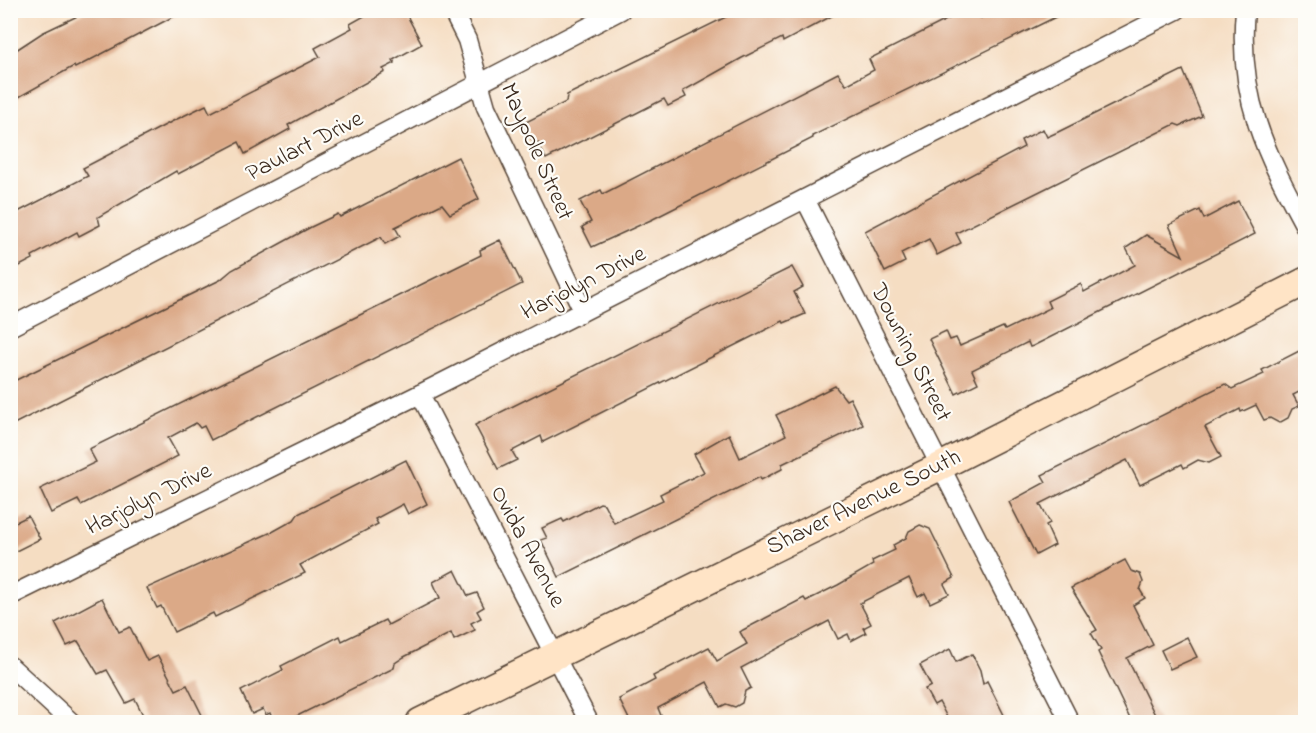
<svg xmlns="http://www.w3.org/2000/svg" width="1316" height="733" viewBox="0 0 1316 733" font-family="'Indie Flower',sans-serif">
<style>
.building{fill:#dba987}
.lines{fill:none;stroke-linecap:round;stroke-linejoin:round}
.street-casing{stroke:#574537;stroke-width:21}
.secondary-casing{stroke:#574537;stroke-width:30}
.street{stroke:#fff;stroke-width:18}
.secondary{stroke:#ffe4c6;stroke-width:27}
.labels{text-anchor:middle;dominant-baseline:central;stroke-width:4.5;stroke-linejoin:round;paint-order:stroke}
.street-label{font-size:24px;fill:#3b2a1e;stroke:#fdfcf7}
</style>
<rect width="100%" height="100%" fill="#fdfcf7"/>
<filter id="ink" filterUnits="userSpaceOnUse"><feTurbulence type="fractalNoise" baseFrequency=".0167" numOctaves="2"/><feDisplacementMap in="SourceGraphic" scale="12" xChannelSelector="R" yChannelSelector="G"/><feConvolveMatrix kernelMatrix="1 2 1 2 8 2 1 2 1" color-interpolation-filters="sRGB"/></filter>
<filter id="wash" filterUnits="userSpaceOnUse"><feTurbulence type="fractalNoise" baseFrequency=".008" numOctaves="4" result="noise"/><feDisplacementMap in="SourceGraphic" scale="24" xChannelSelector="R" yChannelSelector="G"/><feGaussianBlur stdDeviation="1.35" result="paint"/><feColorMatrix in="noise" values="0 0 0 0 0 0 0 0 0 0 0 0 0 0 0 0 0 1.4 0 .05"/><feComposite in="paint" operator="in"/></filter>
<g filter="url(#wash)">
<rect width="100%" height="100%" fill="#f5ddc2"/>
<g id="blocks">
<!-- building -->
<g class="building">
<polygon points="90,10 186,10 75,68 74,66 10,102 10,54 42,33"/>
<polygon points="375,10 404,10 422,44 393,60 395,63 383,69 385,72 288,125 290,129 245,154 239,142 178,174 176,171 98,217 100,225 79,236 77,232 32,256 33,259 10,271 10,216 88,176 83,168 173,121 206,105 210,113 320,57 315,48 352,28 350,24"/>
<polygon points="722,10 843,10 783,42 782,38 742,58 683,91 686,97 668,106 664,99 546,159 538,142 534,144 524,123 566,102 567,95 726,17"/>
<polygon points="966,10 977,10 981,18 995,10 1070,10 812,136 813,138 653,219 592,247 582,227 591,222 580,201 601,190 603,194 838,73 846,85 874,70 869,59"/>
<polygon points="1183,70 1202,116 1180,126 1175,124 956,233 961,243 937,255 929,239 901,253 905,262 885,272 865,231 1024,147 1021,140 1043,129 1047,137 1058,132"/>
<polygon points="458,157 479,199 450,214 442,204 395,227 400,236 385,244 381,237 10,426 10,383 220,280 232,270 311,227 338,214 340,217"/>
<polygon points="1238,201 1255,234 1033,346 1030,347 1028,342 972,370 978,383 956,394 929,339 946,331 950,340 956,338 960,346 1003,327 1005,330 1050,308 1047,301 1081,284 1084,292 1135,265 1126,248 1146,235 1183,256 1169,225 1200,210 1204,219"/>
<polygon points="500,240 522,284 211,440 204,426 200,428 196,423 168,438 178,456 81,505 78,500 51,513 40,489 96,462 89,449 481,255 480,250"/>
<polygon points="792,267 803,287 794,292 805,314 784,323 783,321 543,442 541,436 512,451 517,460 498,469 475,425"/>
<polygon points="1305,348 1305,389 1293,395 1299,406 1292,409 1288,418 1279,423 1270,418 1264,420 1256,405 1241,412 1240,409 1205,427 1221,457 1209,463 1198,460 1184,468 1182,464 1140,485 1127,460 1040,504 1050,523 1046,525 1055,545 1036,555 1009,502 1046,482 1042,475 1225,384 1232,389 1264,374 1262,370"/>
<polygon points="835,386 846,400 850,398 863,425 782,464 782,469 761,480 760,477 559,577 541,540 547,538 542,528 562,519 564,522 600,503 604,504 614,523 663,500 660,494 704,472 694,454 729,434 740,458 786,435 776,415"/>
<polygon points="406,460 427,504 408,514 403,504 375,519 378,524 300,565 305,573 215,617 213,613 174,632 161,606 157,608 147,588 274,531 294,520 298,514"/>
<polygon points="28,516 40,539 10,554 10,525"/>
<polygon points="920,525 930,529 954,578 944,584 949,594 930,603 925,593 918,597 909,578 860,603 871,624 863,628 866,633 851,641 848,634 838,639 829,621 741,668 751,688 745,691 742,703 735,707 726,704 720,707 707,682 658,708 664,723 631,723 619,699 655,680 653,676 709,647 717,661 747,644 740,632 743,630 804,598 806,601 838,585 873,565 872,561 895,550 893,545 906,538 909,531"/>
<polygon points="1125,560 1131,571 1140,574 1143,582 1140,590 1145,598 1133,605 1153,645 1127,658 1159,723 1132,723 1098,652 1101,650 1091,633 1097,630 1071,588"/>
<polygon points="455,570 468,596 477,593 484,607 477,611 481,618 471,623 475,630 454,640 451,633 404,657 395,663 394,668 283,723 274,723 270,713 266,715 263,709 252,714 241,691 283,670 281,666 340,636 342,641 385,620 388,625 440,598 433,582"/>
<polygon points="102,598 119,632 130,627 147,661 158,656 176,690 187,685 206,723 147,723 135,699 126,703 107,670 98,674 78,641 67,646 55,623"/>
<polygon points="1187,637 1197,657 1170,669 1161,650"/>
<polygon points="950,649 956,662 972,654 980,670 983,684 987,681 1008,723 950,723 939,702 934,705 925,689 931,686 920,665"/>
</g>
</g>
</g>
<g filter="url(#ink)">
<use href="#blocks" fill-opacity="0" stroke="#574537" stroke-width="1.5"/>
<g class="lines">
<!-- street casing -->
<g class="street-casing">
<g id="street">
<polyline points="452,10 467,40 486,107 583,311"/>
<path d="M1245 10C1237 97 1266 154 1306 228"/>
<polyline points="805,199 1070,722"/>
<polyline points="10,327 621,10"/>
<polyline points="420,394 589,722"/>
<polyline points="10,596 420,394 1177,10"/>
<polyline points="10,666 71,722"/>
</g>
</g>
<!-- secondary casing -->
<g class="secondary-casing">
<polyline id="secondary" points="420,722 941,466 1306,281"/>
</g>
<!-- street -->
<use href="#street" class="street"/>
<!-- secondary -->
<use href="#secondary" class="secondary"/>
</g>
</g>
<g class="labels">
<!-- street labels -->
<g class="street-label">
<text transform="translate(305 147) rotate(-27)">Paulart Drive</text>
<text transform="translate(536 152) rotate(66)">Maypole Street</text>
<text transform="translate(584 284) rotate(-27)">Harjolyn Drive</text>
<text transform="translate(910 353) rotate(63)">Downing Street</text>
<text transform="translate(149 500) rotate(-26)">Harjolyn Drive</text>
<text transform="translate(864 503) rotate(-26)">Shaver Avenue South</text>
<text transform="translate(527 547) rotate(62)">Ovida Avenue</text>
</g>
</g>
<!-- margin -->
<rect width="1316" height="733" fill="none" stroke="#fdfcf7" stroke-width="36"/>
</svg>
